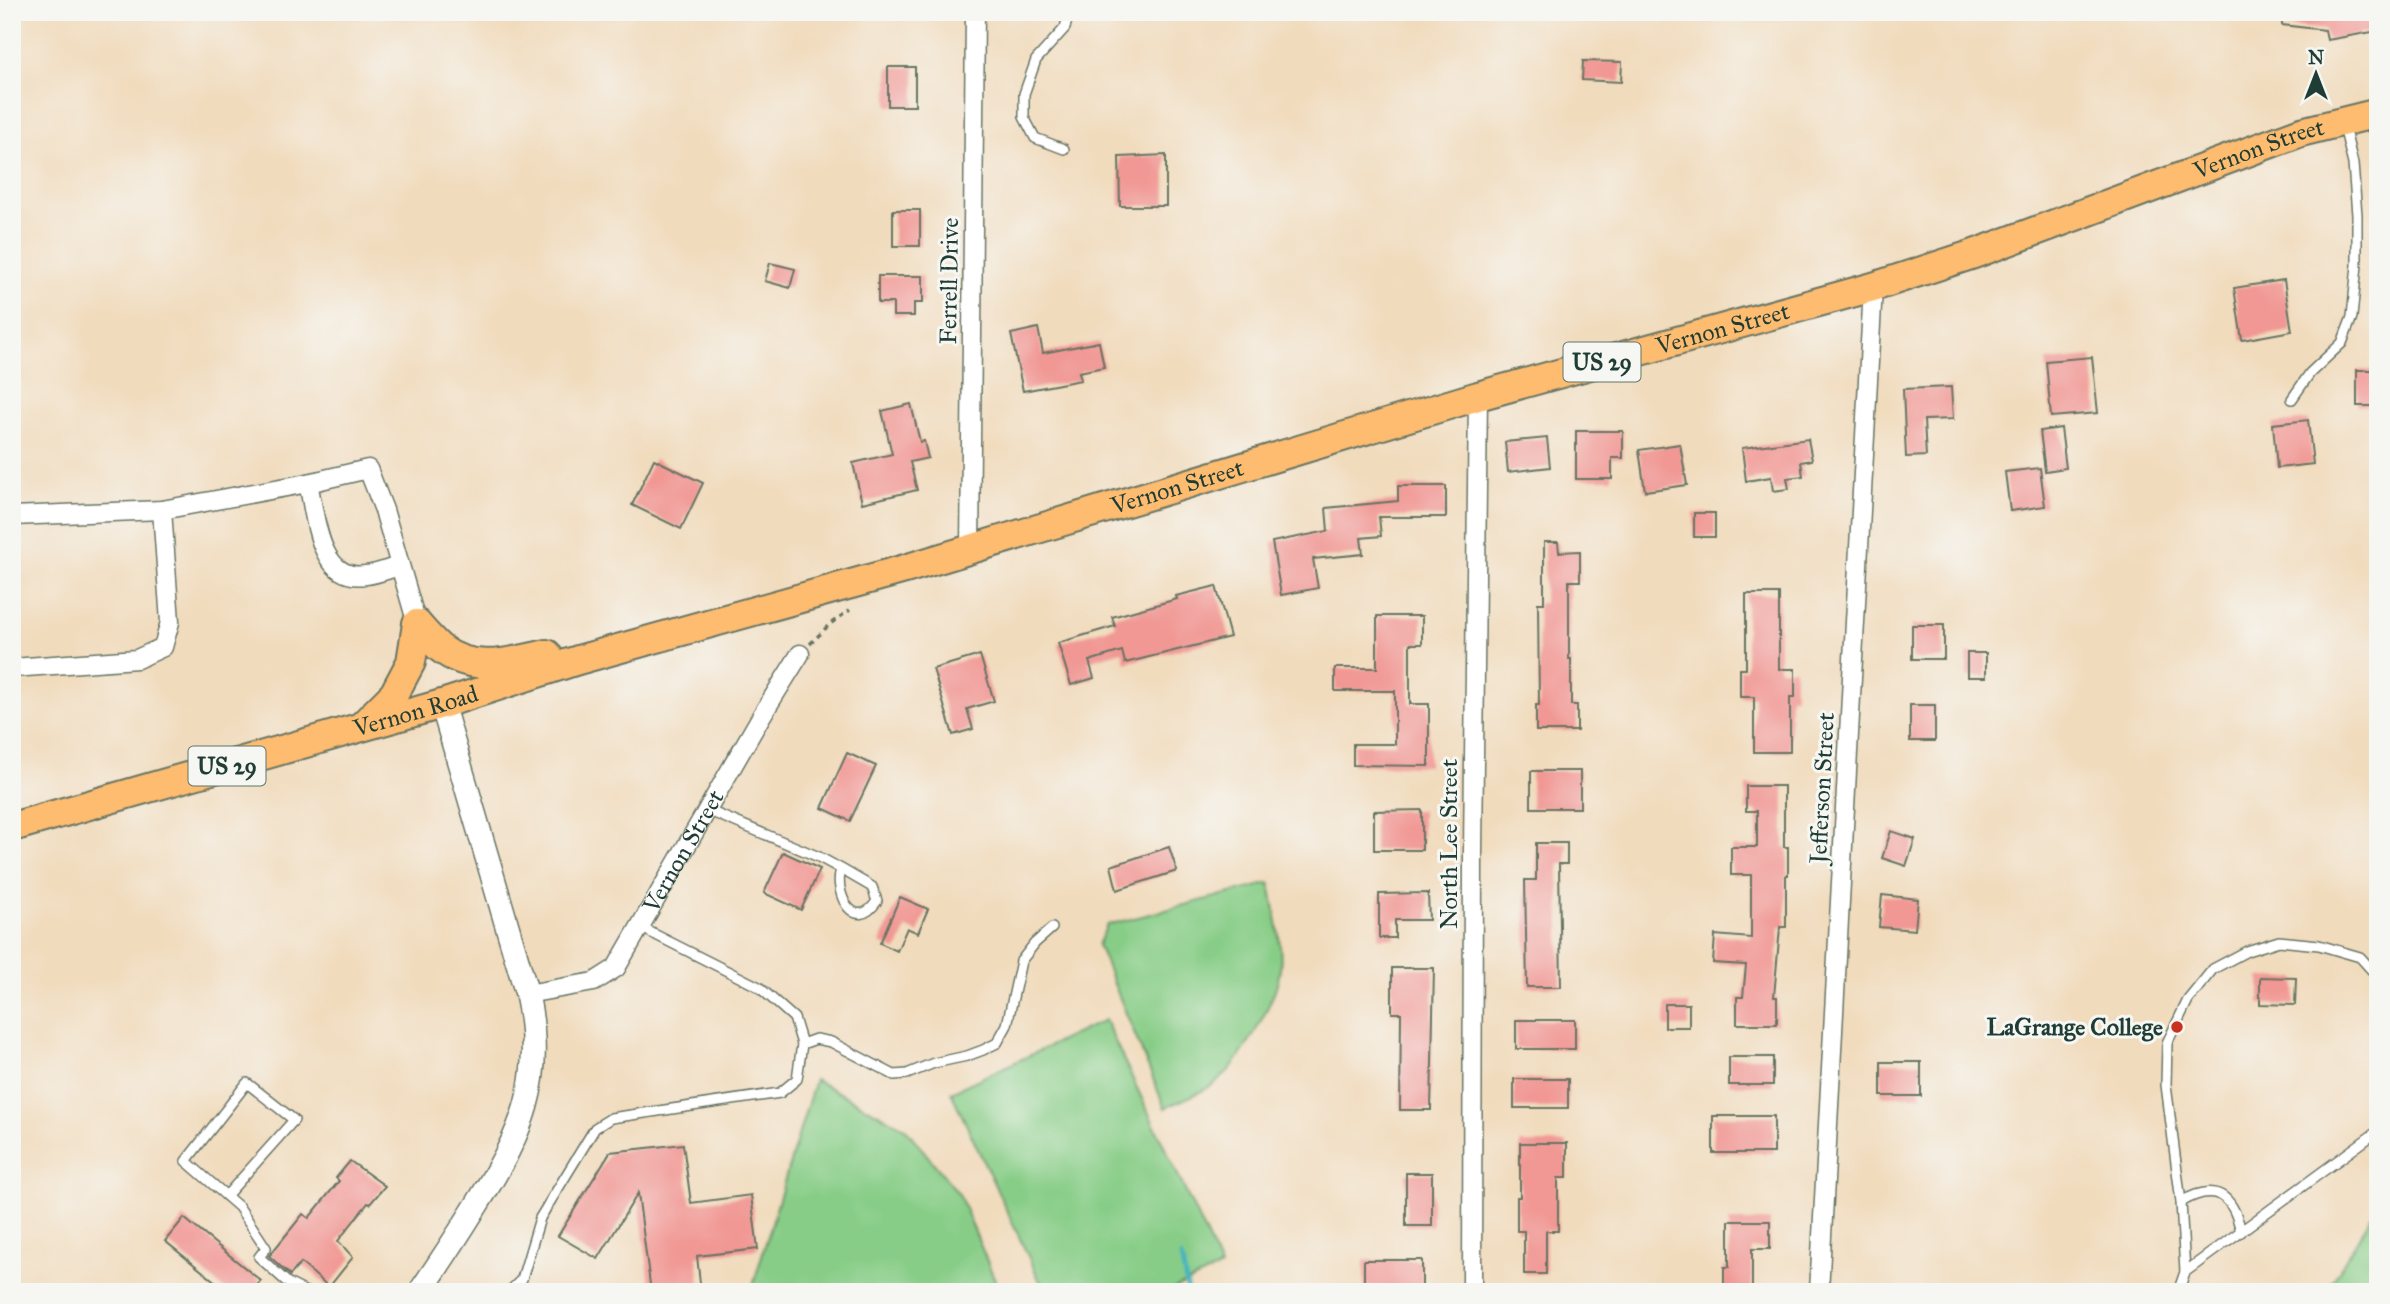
<svg xmlns="http://www.w3.org/2000/svg" width="2390" height="1304" viewBox="0 0 2390 1304" font-family="'IM FELL Great Primer',serif">
<style>
.green{fill:#88cd87;stroke:#54855e;stroke-width:2}
.lines{fill:none;stroke-linecap:round;stroke-linejoin:round}
.stream{stroke:#45b4be;stroke-width:5}
.building{fill:#f19894}
.service-casing{stroke:#687464;stroke-width:12}
.minor-casing{stroke:#687464;stroke-width:21}
.tertiary-casing{stroke:#687464;stroke-width:26}
.primary-casing{stroke:#687464;stroke-width:32}
.path{stroke:#687464;stroke-width:3.5;stroke-dasharray:5 5;stroke-linecap:butt}
.service{stroke:#fff;stroke-width:9}
.minor{stroke:#fff;stroke-width:18}
.tertiary{stroke:#fff;stroke-width:23}
.primary{stroke:#febc70;stroke-width:28}
.poi-dot{fill:#c8321e;stroke:#f6f6f2;stroke-width:2.5}
.labels{text-anchor:middle;dominant-baseline:central;stroke-width:6;stroke-linejoin:round;paint-order:stroke}
.shield{fill:#f6f6f2;stroke:#60746d;stroke-width:2}
.shield-label{font-size:23px;font-weight:bold;fill:#1f3d34}
.street-label{font-size:24px;fill:#1f3d34;stroke:#f6f6f2}
.poi-label{font-size:24px;font-weight:bold;fill:#1f3d34;stroke:#f6f6f2;text-anchor:end}
</style>
<rect width="100%" height="100%" fill="#f6f6f2"/>
<filter id="ink" filterUnits="userSpaceOnUse"><feTurbulence type="fractalNoise" baseFrequency=".0143" numOctaves="2"/><feDisplacementMap in="SourceGraphic" scale="14" xChannelSelector="R" yChannelSelector="G"/><feConvolveMatrix kernelMatrix="1 2 1 2 8 2 1 2 1" color-interpolation-filters="sRGB"/></filter>
<filter id="wash" filterUnits="userSpaceOnUse"><feTurbulence type="fractalNoise" baseFrequency=".00686" numOctaves="4" result="noise"/><feDisplacementMap in="SourceGraphic" scale="28" xChannelSelector="R" yChannelSelector="G"/><feGaussianBlur stdDeviation="1.57" result="paint"/><feColorMatrix in="noise" values="0 0 0 0 0 0 0 0 0 0 0 0 0 0 0 0 0 1.4 0 .05"/><feComposite in="paint" operator="in"/></filter>
<g filter="url(#wash)">
<rect width="100%" height="100%" fill="#f1dbbd"/>
<!-- green -->
<g class="green">
<path d="M1270 883C1274 906 1283 946 1280 969 1277 999 1239 1067 1214 1084 1199 1094 1181 1100 1165 1108L1098 945 1107 925Z"/>
<polygon points="1105,1020 1221,1267 1167,1292 1045,1292 951,1092"/>
<polygon points="815,1080 905,1128 959,1194 1000,1292 751,1292"/>
<polygon points="2372,1215 2378,1216 2378,1292 2326,1292"/>
</g>
<g class="lines">
<!-- stream -->
<polyline class="stream" points="1181,1257 1188,1292"/>
</g>
<g id="blocks">
<!-- building -->
<g class="building">
<polygon points="2290,12 2309,12 2309,16 2331,12 2378,12 2378,31 2327,40 2325,30 2282,25 2282,21 2290,19"/>
<polygon points="1583,61 1622,62 1621,82 1582,80"/>
<rect x="888" y="67" width="27" height="39"/>
<polygon points="1166,155 1166,206 1120,206 1119,157"/>
<rect x="893" y="210" width="27" height="36"/>
<polygon points="770,263 795,269 790,288 765,281"/>
<polygon points="878,276 923,276 923,303 914,303 914,316 893,316 893,303 878,303"/>
<polygon points="2284,280 2292,331 2242,340 2234,288"/>
<polygon points="1038,328 1043,353 1099,342 1104,367 1079,372 1081,380 1023,391 1011,334"/>
<polygon points="2092,357 2098,413 2051,417 2046,361"/>
<rect x="2357" y="370" width="21" height="36"/>
<polygon points="1951,387 1953,419 1924,420 1926,456 1906,457 1903,389"/>
<polygon points="911,404 920,442 924,441 928,458 910,462 917,490 862,503 853,463 892,454 882,411"/>
<polygon points="2308,420 2313,464 2277,468 2273,424"/>
<polygon points="2061,428 2066,468 2045,471 2040,431"/>
<polygon points="1576,431 1623,431 1623,458 1612,458 1612,479 1576,479"/>
<polygon points="1547,438 1550,467 1508,472 1505,442"/>
<polygon points="1808,439 1812,460 1801,462 1803,476 1787,478 1789,489 1773,491 1771,477 1746,481 1742,448"/>
<polygon points="1680,444 1687,485 1645,491 1639,450"/>
<polygon points="654,459 703,483 681,529 632,505"/>
<polygon points="2040,468 2045,506 2010,511 2005,472"/>
<polygon points="1398,486 1446,486 1446,517 1379,517 1381,536 1361,538 1363,554 1313,559 1318,588 1281,595 1272,542 1328,531 1326,508 1398,501"/>
<rect x="1694" y="513" width="21" height="24"/>
<polygon points="1544,542 1558,542 1559,552 1580,551 1580,581 1569,581 1569,659 1571,659 1571,705 1577,705 1577,731 1536,731 1536,705 1539,705 1538,603 1544,603"/>
<polygon points="1216,586 1230,637 1125,663 1122,651 1089,661 1094,678 1071,685 1058,643 1115,626 1112,617 1177,599 1176,596"/>
<polygon points="1746,594 1779,594 1779,669 1795,669 1795,697 1790,697 1790,752 1754,752 1754,697 1740,697 1740,669 1746,669"/>
<polygon points="1377,616 1422,616 1422,644 1410,644 1410,704 1429,704 1429,766 1353,765 1353,744 1395,744 1395,691 1335,691 1335,668 1377,668"/>
<rect x="1912" y="625" width="32" height="34"/>
<rect x="1967" y="653" width="19" height="24"/>
<polygon points="980,655 994,701 967,709 973,729 953,735 933,669"/>
<rect x="1910" y="705" width="25" height="36"/>
<polygon points="847,753 876,766 850,821 822,808"/>
<rect x="1531" y="771" width="49" height="37"/>
<polygon points="1746,786 1784,786 1784,847 1788,847 1788,875 1786,875 1786,927 1780,927 1774,997 1777,997 1777,1024 1737,1024 1737,997 1743,997 1746,965 1713,963 1715,935 1751,938 1751,875 1731,875 1731,847 1757,847 1757,811 1746,811"/>
<polygon points="1422,810 1422,850 1374,850 1374,811"/>
<polygon points="1891,831 1915,839 1906,866 1882,858"/>
<polygon points="1536,843 1567,843 1567,864 1559,864 1561,987 1527,987 1525,880 1536,880"/>
<polygon points="1169,847 1177,871 1117,890 1111,866"/>
<polygon points="783,852 820,869 801,910 764,893"/>
<polygon points="1428,893 1429,920 1395,920 1395,938 1379,938 1379,894"/>
<polygon points="1882,895 1918,899 1915,930 1879,927"/>
<polygon points="900,897 928,909 918,933 907,928 897,951 880,943"/>
<polygon points="1392,968 1434,968 1431,1110 1400,1110 1401,1013 1392,1013"/>
<polygon points="2260,977 2296,978 2295,1005 2260,1004"/>
<rect x="1665" y="1004" width="24" height="23"/>
<rect x="1516" y="1020" width="59" height="29"/>
<rect x="1729" y="1057" width="44" height="28"/>
<rect x="1881" y="1062" width="40" height="34"/>
<rect x="1514" y="1079" width="54" height="29"/>
<rect x="1713" y="1116" width="61" height="37"/>
<polygon points="1520,1143 1567,1143 1567,1178 1558,1178 1558,1231 1546,1231 1546,1274 1524,1274 1524,1231 1517,1231 1517,1197 1520,1197"/>
<polygon points="683,1144 691,1203 751,1195 758,1249 697,1256 701,1292 651,1292 638,1193 598,1259 558,1236 610,1152"/>
<polygon points="350,1161 385,1186 370,1204 368,1203 338,1241 353,1257 329,1287 301,1263 290,1275 269,1256 303,1214 309,1218 339,1181 336,1178"/>
<rect x="1406" y="1173" width="26" height="53"/>
<polygon points="184,1218 261,1281 252,1292 228,1292 165,1241"/>
<polygon points="1729,1221 1770,1221 1770,1249 1752,1249 1752,1292 1724,1292 1724,1267 1729,1267"/>
<polygon points="1364,1260 1422,1260 1422,1292 1394,1292 1394,1287 1364,1287"/>
</g>
</g>
</g>
<g filter="url(#ink)">
<use href="#blocks" fill-opacity="0" stroke="#687464" stroke-width="2"/>
<g class="lines">
<!-- service casing -->
<g class="service-casing">
<g id="service">
<polyline points="1064,149 1035,138 1024,117 1024,94 1036,60 1065,28 1069,12"/>
<polyline points="2292,399 2310,373 2342,343 2352,317 2357,265 2357,215 2353,164 2344,126"/>
<path d="M707 810 819 857 841 869 872 887 877 901C855 934 833 894 841 869"/>
<polyline points="802,1044 816,1039 831,1042 894,1075 907,1074 934,1063 967,1056 983,1050 997,1043 1007,1025 1021,961 1035,943 1052,928"/>
<polyline points="226,1196 294,1120 247,1083 186,1161 239,1207 266,1248 259,1257 288,1283 306,1292"/>
<path d="M2181 1202C2215 1182 2233 1194 2241 1232"/>
<polyline points="2185,1272 2378,1131"/>
<polyline points="509,1292 522,1279 540,1218 595,1128 611,1118 780,1093 797,1079 802,1044 794,1018 759,987 640,927"/>
<polyline points="2178,1292 2185,1272 2181,1202 2166,1085 2167,1043 2188,1000 2213,969 2247,951 2279,941 2319,945 2360,957 2378,977"/>
</g>
</g>
<!-- minor casing -->
<g class="minor-casing">
<g id="minor">
<path d="M308 483C316 516 318 582 366 575 377 574 388 569 399 566"/>
<polyline points="12,516 162,510 308,483 368,469 384,510 417,624"/>
<polyline points="970,550 975,12"/>
<polyline points="12,668 137,659 163,647 170,622 162,510"/>
<path id="s1" d="M527 994 594 982 616 968 762 715 800 654"/>
<polyline points="1472,1292 1473,851 1478,396"/>
<polyline points="1819,1292 1873,287"/>
</g>
</g>
<!-- tertiary casing -->
<g class="tertiary-casing">
<path id="tertiary" d="M420 1292C439 1264 458 1235 476 1206 522 1133 546 1082 527 994L442 704"/>
</g>
<!-- primary casing -->
<g class="primary-casing">
<g id="primary">
<path d="M417 624C424 632 432 641 440 648 473 674 510 662 547 654"/>
<polyline points="362,726 394,694 411,662 417,624"/>
<path id="s2" d="M12 827 442 704 578 660 905 569 1478 396 1873 287 1974 254 2301 132 2378 113"/>
</g>
</g>
<!-- path -->
<polyline class="path" points="810,644 830,624 850,610"/>
<!-- service -->
<use href="#service" class="service"/>
<!-- minor -->
<use href="#minor" class="minor"/>
<!-- tertiary -->
<use href="#tertiary" class="tertiary"/>
<!-- primary -->
<use href="#primary" class="primary"/>
</g>
</g>
<!-- markers -->
<circle class="poi-dot" cx="2177" cy="1027" r="7"/>
<g class="labels">
<!-- shield labels -->
<g class="shield">
<rect x="1563.5" y="342.5" width="77" height="39" rx="5"/>
<rect x="188.5" y="746.5" width="77" height="39" rx="5"/>
</g>
<g class="shield-label">
<text x="1602" y="362">US 29</text>
<text x="227" y="766">US 29</text>
</g>
<!-- street labels -->
<g class="street-label">
<text stroke="none"><textPath href="#s2" startOffset="2348">Vernon Street</textPath></text>
<text transform="translate(949 281) rotate(-89)">Ferrell Drive</text>
<text stroke="none"><textPath href="#s2" startOffset="1782">Vernon Street</textPath></text>
<text stroke="none"><textPath href="#s2" startOffset="1214">Vernon Street</textPath></text>
<text stroke="none"><textPath href="#s2" startOffset="420">Vernon Road</textPath></text>
<text transform="translate(1822 788) rotate(-87)">Jefferson Street</text>
<text transform="translate(1449 844) rotate(-90)">North Lee Street</text>
<text stroke="none"><textPath href="#s1" startOffset="229">Vernon Street</textPath></text>
</g>
<!-- poi labels -->
<g class="poi-label">
<text x="2163" y="1027">LaGrange College</text>
</g>
</g>
<!-- margin -->
<rect width="2390" height="1304" fill="none" stroke="#f6f6f2" stroke-width="42"/>
<!-- north arrow -->
<g transform="translate(2316 74)" stroke="#f6f6f2" stroke-width="5" paint-order="stroke">
<path d="M0-5L12 26L0 18L-12 26Z" fill="#1f3d34"/>
<text y="-10" font-size="19" font-weight="bold" text-anchor="middle" fill="#1f3d34">N</text>
</g>
</svg>
